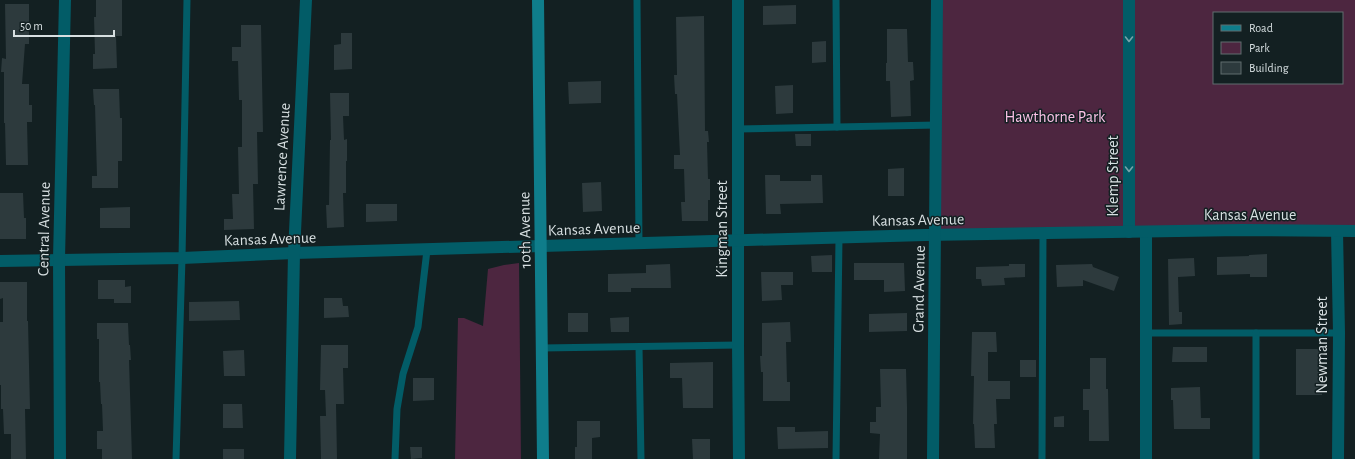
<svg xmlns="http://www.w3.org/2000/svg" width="1355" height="459" viewBox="0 0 1355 459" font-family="'Alegreya Sans',sans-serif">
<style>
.green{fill:#4d2640;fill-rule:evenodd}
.building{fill:#2d3a3d}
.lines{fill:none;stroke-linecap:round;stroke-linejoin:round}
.lane{stroke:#025c67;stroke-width:7}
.street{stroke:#025c67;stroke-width:12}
.secondary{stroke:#0f7d8b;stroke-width:12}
.oneway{stroke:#77a4aa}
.labels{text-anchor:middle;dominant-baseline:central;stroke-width:3;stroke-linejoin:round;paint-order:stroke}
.park-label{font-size:16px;fill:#fbc1e6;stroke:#132022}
.street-label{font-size:16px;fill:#d7dfe1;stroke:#132022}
</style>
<rect width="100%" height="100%" fill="#132022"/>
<!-- green -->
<g class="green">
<path d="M937 0H1355V231L936 235ZM1214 13H1342V83H1214Z"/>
<polygon points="519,263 521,459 455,459 458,318 464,318 483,326 488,269 504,265"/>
</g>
<!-- building -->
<g class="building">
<polygon points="96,0 122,0 122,36 116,36 117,68 93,69 93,54 95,54 94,17 96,17"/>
<polygon points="5,4 29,4 29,44 25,44 22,84 29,84 29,105 32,105 32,122 27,122 28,165 6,165 5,123 4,123 4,72 1,72 2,58 6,59"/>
<polygon points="796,5 796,24 763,25 763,6"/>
<polygon points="704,16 705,131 708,131 709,142 707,142 708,179 710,179 710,200 708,200 708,221 682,221 681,202 685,202 684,169 674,169 674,155 680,155 677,94 675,94 674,75 677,75 676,17"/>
<polygon points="241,25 261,25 263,132 257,132 258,184 253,184 254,229 224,230 224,219 233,219 232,194 239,194 238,147 242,147 242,100 239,100 238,61 232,61 232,47 241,47"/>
<polygon points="887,29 907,29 908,62 913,62 914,80 910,81 911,116 891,117 890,81 886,81 886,63 887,63"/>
<polygon points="341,33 352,33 352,69 334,70 334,45 341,44"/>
<polygon points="826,41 826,62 812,63 812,42"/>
<polygon points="601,81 601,103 569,104 568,82"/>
<polygon points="793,85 793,113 776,114 775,86"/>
<polygon points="93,89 119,89 120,118 122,118 122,161 118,161 118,188 92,188 92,176 97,176 95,105 94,105"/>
<polygon points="330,93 349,93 349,116 343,116 344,140 347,139 347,161 346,161 346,193 343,193 344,227 327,228 326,205 329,205 330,140 331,140"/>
<polygon points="795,134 811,134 811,146 796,146"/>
<polygon points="904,168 904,196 888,196 888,169"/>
<polygon points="765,175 780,175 780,181 811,181 811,175 822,175 823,203 780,204 781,214 766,214"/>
<polygon points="601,182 602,211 583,212 582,183"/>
<polygon points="0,193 23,193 24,218 26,218 26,239 0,239"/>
<polygon points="366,204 397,204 397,221 366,222"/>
<polygon points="130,207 130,228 100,228 100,208"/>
<polygon points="1267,254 1267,277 1250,277 1250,274 1217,275 1217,257 1249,256 1249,255"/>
<polygon points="832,255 832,272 812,272 811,256"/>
<polygon points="1194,258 1195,276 1178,277 1179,312 1182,312 1182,324 1169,325 1168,259"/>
<polygon points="854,263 904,263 905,291 884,292 884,280 854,280"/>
<polygon points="670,264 671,288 631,288 631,292 608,292 608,274 646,273 646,265"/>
<polygon points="1009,264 1025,264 1025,277 1004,278 1005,285 982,286 981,279 976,279 976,267 1009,266"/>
<polygon points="1092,264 1093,267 1119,277 1114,291 1083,280 1083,286 1057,287 1056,265"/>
<polygon points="761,272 793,272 793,285 781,285 782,300 762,301"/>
<polygon points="98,280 125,280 125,287 131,286 131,303 114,303 114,299 98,299"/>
<polygon points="0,282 27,282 27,321 28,321 30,409 25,409 26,459 11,459 11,434 4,434 3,409 1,409 1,385 0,385 0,322 3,322 3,298 0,299"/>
<polygon points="324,298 342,298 343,306 348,306 349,317 324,318"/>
<polygon points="239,301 240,320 189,321 189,302"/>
<rect x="568" y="313" width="20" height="19"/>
<polygon points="907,313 907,331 869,332 869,314"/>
<polygon points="629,317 629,332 611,332 610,318"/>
<polygon points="790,322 791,342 786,342 787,382 790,382 790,401 763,401 763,372 761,372 760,356 762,356 762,323"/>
<polygon points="97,323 128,323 129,345 130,345 131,360 129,360 132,459 102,459 102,449 97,449 97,431 103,431 102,404 101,404 100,382 99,382 99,339 97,339"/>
<polygon points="972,332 996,332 997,352 988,352 988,381 1010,381 1010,399 996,399 997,424 994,424 995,448 975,448 974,424 973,424 974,376 971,376"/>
<polygon points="321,345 348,345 348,368 343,368 344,404 336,404 337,459 321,459 320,416 326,416 325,390 320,390"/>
<polygon points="1173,347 1207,347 1207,362 1172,362"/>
<rect x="1296" y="349" width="26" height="46"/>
<polygon points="244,350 245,376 224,376 223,351"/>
<polygon points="1090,358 1106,358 1106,389 1108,389 1109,441 1089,441 1089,410 1083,410 1083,389 1090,389"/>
<rect x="1020" y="360" width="16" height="17"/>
<polygon points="713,362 713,408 683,408 682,378 670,378 670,363"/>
<polygon points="880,369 906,369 907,407 907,459 879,459 880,434 870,433 870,422 876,422 876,407 881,407"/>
<polygon points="413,378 434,378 434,400 413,401"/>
<polygon points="1200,387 1201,418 1210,418 1210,429 1174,429 1173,400 1171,400 1171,388"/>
<polygon points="223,404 242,404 243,428 223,428"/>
<polygon points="1064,416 1064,427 1054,427 1054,417"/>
<polygon points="577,421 600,421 600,437 592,438 592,459 575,459 575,447 577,447"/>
<polygon points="777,427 795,427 795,432 828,431 828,448 778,449"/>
<polygon points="692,439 710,439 710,459 693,459"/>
<polygon points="410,447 422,447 422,458 411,459"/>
<rect x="223" y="449" width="21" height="10"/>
</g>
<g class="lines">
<!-- lane -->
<g class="lane">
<polyline points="637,0 639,244"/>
<polyline points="836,0 837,127"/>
<polyline points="738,129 937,125"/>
<polyline points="1147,333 1339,333"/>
<polyline points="639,347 641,459"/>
<polyline points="542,348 738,345"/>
<polyline points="176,459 182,258 187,0"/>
<polyline points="395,459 397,409 403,374 418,327 427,250"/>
<polyline points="836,459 839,238"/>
<polyline points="1042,459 1043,234"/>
<polyline points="1256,459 1256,333"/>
</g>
<!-- street -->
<g class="street">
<polyline points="738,0 738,345 739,459"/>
<polyline points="1129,0 1129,232"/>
<polyline points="1337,231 1339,333 1338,459"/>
<polyline points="1146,232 1146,459"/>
<polyline points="0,261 182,258 294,253 925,235 1242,230 1355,231"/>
<polyline points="60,459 59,259 65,0"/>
<polyline points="290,459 294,253 306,0"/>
<polyline points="933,459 937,0"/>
</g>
<!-- secondary -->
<polyline class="secondary" points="538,0 543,459"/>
</g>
<!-- one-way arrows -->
<defs><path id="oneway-chevron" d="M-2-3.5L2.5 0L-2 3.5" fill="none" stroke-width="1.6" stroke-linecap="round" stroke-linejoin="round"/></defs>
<g class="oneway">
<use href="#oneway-chevron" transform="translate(1129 39) rotate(90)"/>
<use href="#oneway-chevron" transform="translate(1129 169) rotate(90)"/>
</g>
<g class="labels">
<!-- park labels -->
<g class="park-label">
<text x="1055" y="117">Hawthorne Park</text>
</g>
<!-- street labels -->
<g class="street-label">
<text transform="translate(282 157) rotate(-87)">Lawrence Avenue</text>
<text transform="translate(1113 176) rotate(-90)">Klemp Street</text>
<text x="1250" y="215">Kansas Avenue</text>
<text transform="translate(918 220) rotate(-1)">Kansas Avenue</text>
<text transform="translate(44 229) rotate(-89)">Central Avenue</text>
<text transform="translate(594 229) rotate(-2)">Kansas Avenue</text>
<text transform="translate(722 229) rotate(-90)">Kingman Street</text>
<text transform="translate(525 230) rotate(-91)">10th Avenue</text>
<text transform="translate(270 239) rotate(-2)">Kansas Avenue</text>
<text transform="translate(919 289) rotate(-89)">Grand Avenue</text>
<text transform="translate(1322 345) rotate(-90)">Newman Street</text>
</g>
</g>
<!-- legend -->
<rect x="1213" y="12" width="130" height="72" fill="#132022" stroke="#616c6e"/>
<rect x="1221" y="25" width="20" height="6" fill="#0f7d8b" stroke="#616c6e"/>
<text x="1249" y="32" font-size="12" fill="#d7dfe1">Road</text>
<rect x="1221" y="42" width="20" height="12" fill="#4d2640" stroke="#616c6e"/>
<text x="1249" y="52" font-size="12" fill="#d7dfe1">Park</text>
<rect x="1221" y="62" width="20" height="12" fill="#2d3a3d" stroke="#616c6e"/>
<text x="1249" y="72" font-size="12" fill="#d7dfe1">Building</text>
<!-- scale -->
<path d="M14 30v6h100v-6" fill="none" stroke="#d7dfe1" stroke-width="2"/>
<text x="20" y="30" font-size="12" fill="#d7dfe1" stroke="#132022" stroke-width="3" paint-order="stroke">50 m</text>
</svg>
